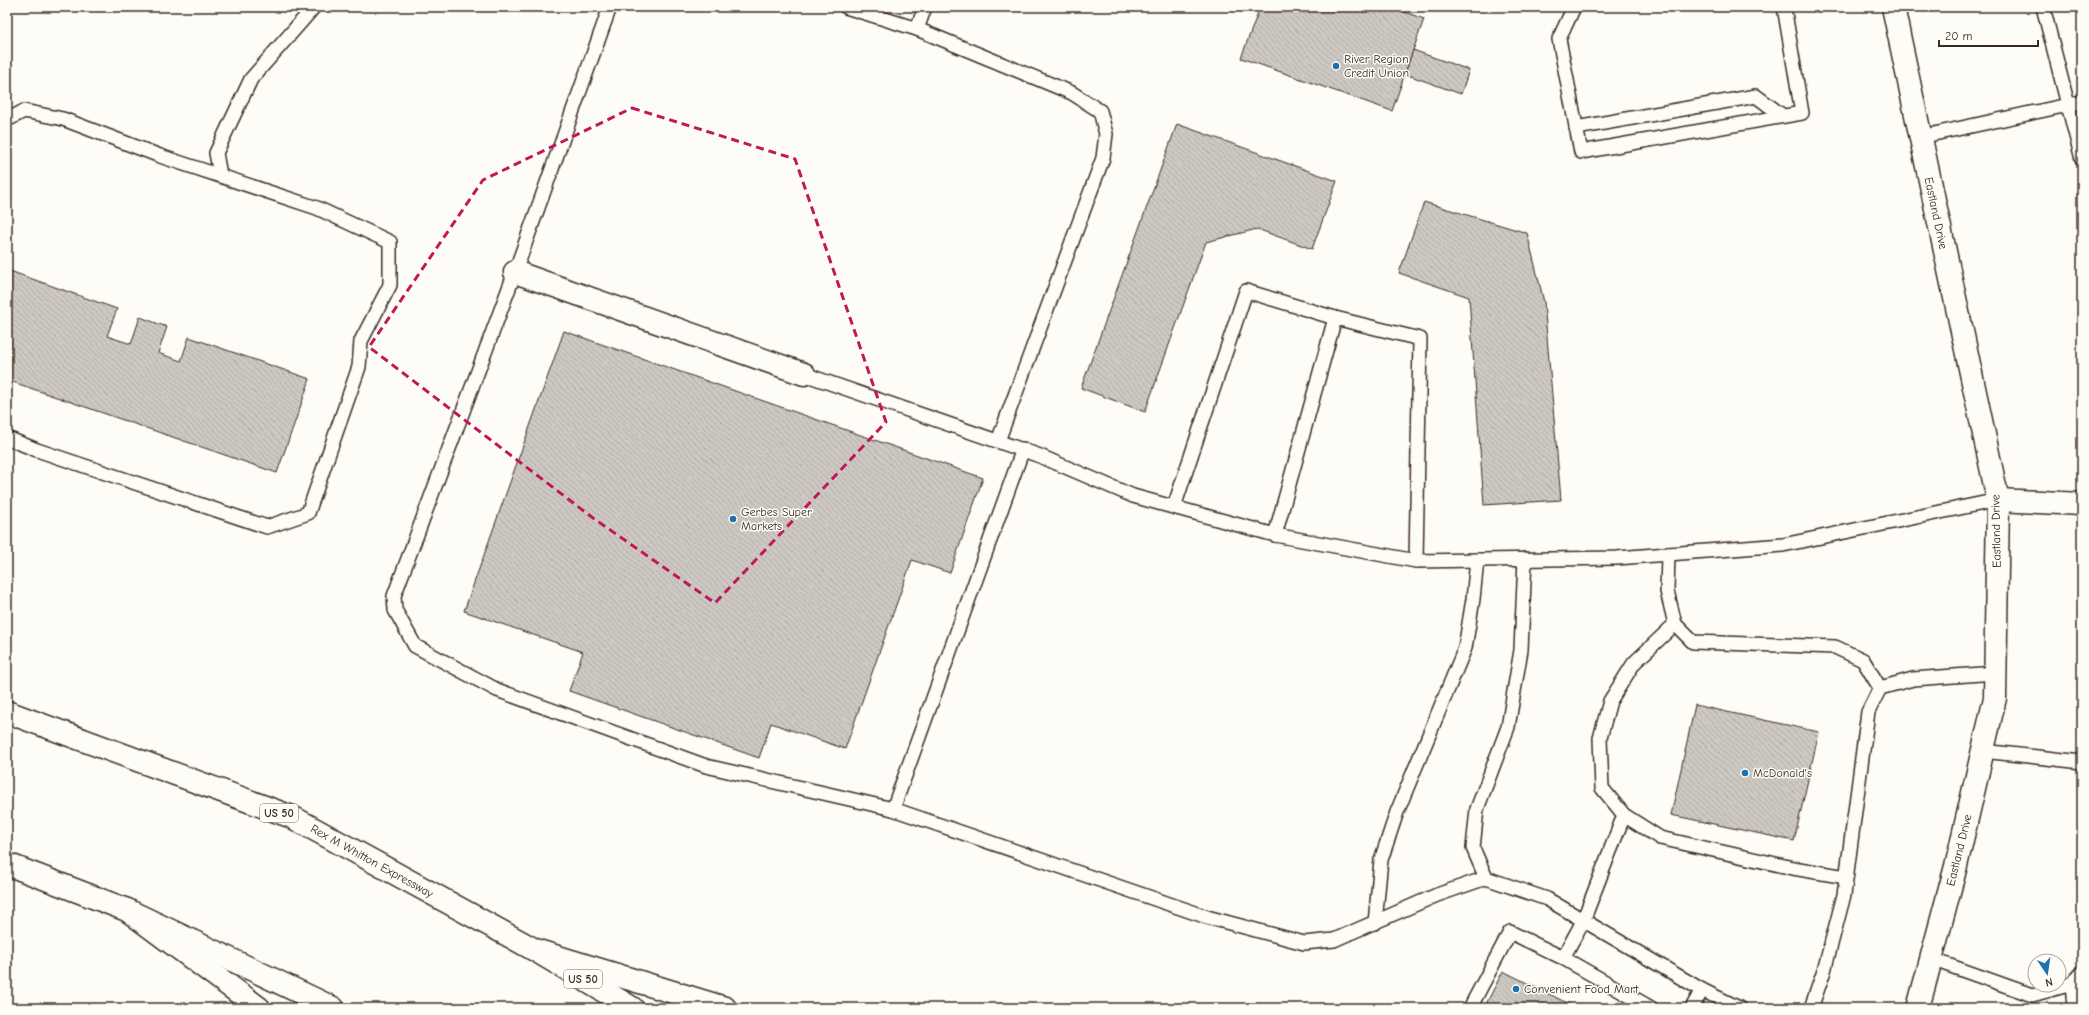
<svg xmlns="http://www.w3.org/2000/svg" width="2089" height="1015" viewBox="0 0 2089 1015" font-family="'Comic Neue',sans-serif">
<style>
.building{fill:url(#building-back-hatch);stroke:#3b2a1e}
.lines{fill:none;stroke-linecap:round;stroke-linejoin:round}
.service-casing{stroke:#3b2a1e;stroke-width:16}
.minor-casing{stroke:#3b2a1e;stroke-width:25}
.tertiary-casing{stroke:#3b2a1e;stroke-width:25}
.secondary-casing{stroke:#3b2a1e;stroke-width:25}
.trunk-casing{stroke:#3b2a1e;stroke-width:25}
.motorway-casing{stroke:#3b2a1e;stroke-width:25}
.service{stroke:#fdfcf7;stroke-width:13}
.minor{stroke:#fdfcf7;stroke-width:22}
.tertiary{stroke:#fdfcf7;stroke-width:22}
.secondary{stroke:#fdfcf7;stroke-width:22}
.trunk{stroke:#fdfcf7;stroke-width:22}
.motorway{stroke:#fdfcf7;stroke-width:22}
.marked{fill:none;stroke:#c2185b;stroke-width:3;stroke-dasharray:8 5;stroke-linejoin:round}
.poi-dot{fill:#1f6fb2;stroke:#fdfcf7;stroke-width:1.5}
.labels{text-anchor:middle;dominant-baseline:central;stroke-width:3;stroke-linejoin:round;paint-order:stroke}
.shield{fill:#fdfcf7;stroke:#75695f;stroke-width:1}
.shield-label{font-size:11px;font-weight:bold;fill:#3b2a1e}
.poi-label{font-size:12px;fill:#3b2a1e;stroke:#fdfcf7;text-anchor:start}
.street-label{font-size:12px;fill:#3b2a1e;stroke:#fdfcf7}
</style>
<defs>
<pattern id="building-back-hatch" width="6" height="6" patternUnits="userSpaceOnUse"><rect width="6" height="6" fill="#cdc8c2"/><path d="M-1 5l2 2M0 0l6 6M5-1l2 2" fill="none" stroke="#b1aca6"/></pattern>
</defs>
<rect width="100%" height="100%" fill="#fdfcf7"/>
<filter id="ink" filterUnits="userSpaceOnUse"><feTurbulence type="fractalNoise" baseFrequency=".025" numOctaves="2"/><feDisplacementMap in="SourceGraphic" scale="8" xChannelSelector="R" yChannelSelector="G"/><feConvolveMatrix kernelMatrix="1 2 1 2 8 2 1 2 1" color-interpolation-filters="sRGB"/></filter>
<g filter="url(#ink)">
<!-- building -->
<g class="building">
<polygon points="1260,7 1391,7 1424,19 1392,111 1241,58"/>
<polygon points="1413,50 1469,70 1461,94 1405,74"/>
<polygon points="1177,124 1337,181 1312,249 1257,229 1206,242 1145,412 1081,388"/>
<polygon points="1424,202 1527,233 1544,302 1561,500 1484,505 1469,297 1399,273"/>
<polygon points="7,270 117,309 107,336 131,344 140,317 167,327 158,353 181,361 189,337 310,379 277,473 7,380"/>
<polygon points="564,331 983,478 950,573 912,560 845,749 771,723 759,758 569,691 583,652 464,611"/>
<polygon points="1695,705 1819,732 1794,841 1671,815"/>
<polygon points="1503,971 1577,1008 1484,1008"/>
</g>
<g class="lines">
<!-- service casing -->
<g class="service-casing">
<g id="service">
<polyline points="610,7 515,272 394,596 395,610 415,646 497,690 706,766 893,809 1023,449"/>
<polyline points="846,7 917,29 1072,93 1100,111 1106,134 1103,158 998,441"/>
<polyline points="1574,7 1559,39 1581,152 1802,113 1784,7"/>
<polyline points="917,29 925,7"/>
<polyline points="2082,102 2068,105 2082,159"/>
<polyline points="7,120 24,111 63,119 160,156 317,208 390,242 390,285 361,341 359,367 308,513 267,527 37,450 7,438"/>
<polyline points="1576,128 1756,96 1783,116"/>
<polyline points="1920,137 2068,105 2043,7"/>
<polyline points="220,175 216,153 251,79 314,7"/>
<polyline points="1335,318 1420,339 1416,561"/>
<polyline points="804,374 1040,456 1133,496 1275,535 1416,561 1617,558 1783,545 1998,500"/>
<polyline points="1174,507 1246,291 1335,318 1275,535"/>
<polyline points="1668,554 1667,591 1675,624 1693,642 1835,647 1863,660 1880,688"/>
<polyline points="1675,624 1634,663 1610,701 1600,738 1602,788 1624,815 1660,838 1793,868 1846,877"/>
<polyline points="1983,751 2082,762"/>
<polyline points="893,809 1207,917 1304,943 1334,940 1437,895 1486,878 1547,899 1702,990 1739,1008"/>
<polyline points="1624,815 1583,921 1563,958 1651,1008"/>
<polyline points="1486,878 1473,848 1477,809 1508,727 1521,650 1525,559"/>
<polyline points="1375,923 1381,860 1397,812 1465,648 1473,599 1477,560"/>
<polyline points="1931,959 2032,995 2072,984 2082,973"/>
<polyline points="2072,984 2074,1008"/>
<polyline points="1470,1008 1510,932 1563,958"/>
<polyline points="1692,1008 1702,990"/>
<polyline points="1811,1008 1824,971 1844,895 1868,712 1880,688 1913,679 1995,673"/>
</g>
</g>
<!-- minor casing -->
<g class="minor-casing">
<polyline id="minor" points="515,272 804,374"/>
</g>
<!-- tertiary casing -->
<g class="tertiary-casing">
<polyline id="tertiary" points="1998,500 2082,504"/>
</g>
<!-- secondary casing -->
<g class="secondary-casing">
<polyline id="secondary" points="1893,7 1998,500 1995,698 1956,866 1918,1008"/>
</g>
<!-- trunk casing -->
<g class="trunk-casing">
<g id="trunk">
<polyline points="7,712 292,817 535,950 725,1008"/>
<polyline points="7,864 127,910 259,1008"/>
</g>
</g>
<!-- motorway casing -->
<g class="motorway-casing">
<g id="motorway">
<polyline points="127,910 333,1008"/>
<polyline points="535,950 632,1008"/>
</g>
</g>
<!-- service -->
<use href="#service" class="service"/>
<!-- minor -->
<use href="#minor" class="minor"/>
<!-- tertiary -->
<use href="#tertiary" class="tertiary"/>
<!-- secondary -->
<use href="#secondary" class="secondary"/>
<!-- trunk -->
<use href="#trunk" class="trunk"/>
<!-- motorway -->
<use href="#motorway" class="motorway"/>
</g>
</g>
<!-- marked area -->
<path class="marked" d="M632 108 795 159 886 422 715 603 593 518 369 347 483 180Z"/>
<!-- markers -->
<g class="poi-dot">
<circle cx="1336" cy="66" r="4"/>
<circle cx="733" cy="519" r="4"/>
<circle cx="1745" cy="773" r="4"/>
<circle cx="1516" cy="989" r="4"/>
</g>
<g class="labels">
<!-- shield labels -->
<g class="shield">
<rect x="260" y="804" width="38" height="18" rx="3"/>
<rect x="564" y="970" width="38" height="18" rx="3"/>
</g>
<g class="shield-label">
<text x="279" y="813">US 50</text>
<text x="583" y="979">US 50</text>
</g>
<!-- poi labels -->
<g class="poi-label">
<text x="1344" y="59">River Region<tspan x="1344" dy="14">Credit Union</tspan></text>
<text x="741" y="512">Gerbes Super<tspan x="741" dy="14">Markets</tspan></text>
<text x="1753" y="773">McDonald's</text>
<text x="1524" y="989">Convenient Food Mart</text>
</g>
<!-- street labels -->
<g class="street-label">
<text transform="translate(1936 213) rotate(78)">Eastland Drive</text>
<text transform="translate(1996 531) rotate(-91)">Eastland Drive</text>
<text transform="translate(1959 850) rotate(-76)">Eastland Drive</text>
<text transform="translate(372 861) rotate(29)">Rex M Whitton Expressway</text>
</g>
</g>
<!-- margin -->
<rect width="2089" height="1015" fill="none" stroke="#fdfcf7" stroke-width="24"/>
<rect x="12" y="12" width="2065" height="991" fill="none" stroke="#3b2a1e" stroke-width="1.5" filter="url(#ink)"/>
<!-- north arrow -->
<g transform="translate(2047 973) rotate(167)"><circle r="19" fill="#fdfcf7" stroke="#afa8a0"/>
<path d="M0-3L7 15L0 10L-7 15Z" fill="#1f6fb2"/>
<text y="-6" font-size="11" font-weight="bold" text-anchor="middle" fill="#3b2a1e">N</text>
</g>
<!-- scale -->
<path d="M1939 40v6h99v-6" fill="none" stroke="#3b2a1e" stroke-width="2"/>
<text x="1945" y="40" font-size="12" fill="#3b2a1e" stroke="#fdfcf7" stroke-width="3" paint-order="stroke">20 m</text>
</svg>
